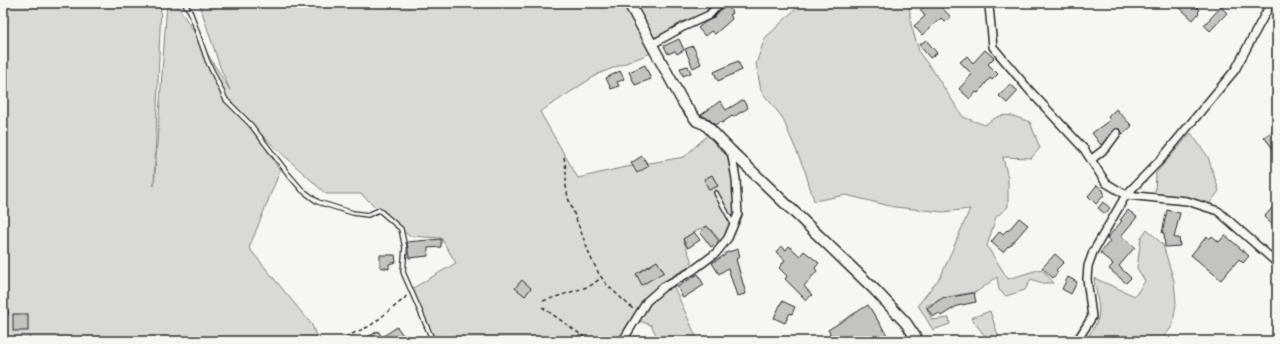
<svg xmlns="http://www.w3.org/2000/svg" width="1280" height="344" viewBox="0 0 1280 344" font-family="Mynerve,sans-serif">
<style>
.green{fill:#d9d9d5;stroke:#828280}
.building{fill:#c3c3c0;stroke:#2b2b2b}
.lines{fill:none;stroke-linecap:round;stroke-linejoin:round}
.lane-casing{stroke:#2b2b2b;stroke-width:6}
.street-casing{stroke:#2b2b2b;stroke-width:10}
.secondary-casing{stroke:#2b2b2b;stroke-width:13}
.path{stroke:#2b2b2b;stroke-width:1.5;stroke-dasharray:4 3;stroke-linecap:butt}
.lane{stroke:#f6f6f2;stroke-width:3.5}
.street{stroke:#f6f6f2;stroke-width:7}
.secondary{stroke:#f6f6f2;stroke-width:10}
</style>
<rect width="100%" height="100%" fill="#f6f6f2"/>
<filter id="ink" filterUnits="userSpaceOnUse"><feTurbulence type="fractalNoise" baseFrequency=".025" numOctaves="2"/><feDisplacementMap in="SourceGraphic" scale="8" xChannelSelector="R" yChannelSelector="G"/><feConvolveMatrix kernelMatrix="1 2 1 2 8 2 1 2 1" color-interpolation-filters="sRGB"/></filter>
<g filter="url(#ink)">
<!-- green -->
<g class="green">
<polygon points="3,3 161,3 154,186 167,3 176,3 230,90 220,67 199,3 625,3 651,53 598,74 540,112 578,178 621,168 684,157 710,133 731,151 738,214 722,242 707,226 703,227 683,239 693,265 670,278 698,341 659,341 651,325 636,320 623,341 433,341 419,309 408,291 456,263 441,238 409,236 361,194 326,194 254,128 280,171 249,248 312,325 318,341 3,341"/>
<polygon points="629,3 716,3 715,6 686,25 648,40"/>
<path d="M802 3H909L911 25 920 54 932 69 963 117 985 125C1003 110 1010 115 1030 122L1040 148 1031 158 1003 157 1008 179V207L996 217 987 246 1008 279 1041 269 1054 283H1042L1031 279 1025 290 1006 296 999 290 997 277 978 291 948 297 926 306 932 320 949 318 950 324 933 330 918 305 941 276 970 209 943 212 894 207 846 195 814 201 805 171 782 117 761 91 756 64 765 38Z"/>
<polygon points="1191,133 1208,157 1219,191 1209,204 1155,194 1156,173"/>
<path d="M1147 229 1163 245 1174 281 1176 303 1173 325 1161 341H1088C1089 332 1094 329 1097 321 1102 312 1095 289 1094 278L1135 296 1145 281 1137 268 1141 238Z"/>
<polygon points="990,311 1000,341 989,341 971,318"/>
</g>
<!-- building -->
<g class="building">
<polygon points="725,3 727,3 732,13 730,14 732,19 715,34 711,31 705,36 698,28 704,23 713,18 724,6"/>
<polygon points="930,3 937,3 951,17 945,22 941,18 922,35 914,26 925,16 920,10"/>
<polygon points="1184,3 1201,3 1197,7 1200,10 1198,12 1199,13 1193,20 1180,8"/>
<polygon points="1221,7 1227,13 1210,31 1204,25"/>
<polygon points="679,39 684,50 677,54 675,51 668,54 664,46"/>
<polygon points="926,40 937,53 930,58 919,45"/>
<polygon points="693,46 701,64 693,68 685,49"/>
<polygon points="985,50 994,58 988,64 998,74 992,80 990,78 978,93 976,92 970,99 959,89 972,74 960,62 967,56 973,63"/>
<polygon points="738,61 742,70 718,81 714,72"/>
<polygon points="645,65 651,79 635,85 629,72"/>
<polygon points="688,66 691,73 683,76 680,68"/>
<polygon points="620,71 624,79 617,82 619,86 611,89 606,78"/>
<polygon points="1010,84 1018,91 1007,103 999,96"/>
<polygon points="743,100 748,108 733,117 732,116 722,123 720,122 715,125 709,119 701,115 720,101 726,110"/>
<polygon points="1116,109 1132,126 1123,134 1120,129 1115,129 1101,145 1092,133 1110,120 1108,117"/>
<polygon points="1277,128 1277,154 1264,137"/>
<polygon points="642,156 649,166 637,173 631,163"/>
<polygon points="712,175 718,186 709,190 704,179"/>
<polygon points="1097,185 1104,191 1103,192 1105,194 1096,204 1088,196"/>
<polygon points="1103,202 1110,208 1105,214 1098,208"/>
<polygon points="1272,208 1277,213 1277,229 1264,217"/>
<polygon points="1128,210 1137,217 1121,236 1135,247 1119,266 1131,278 1126,283 1109,269 1113,264 1100,253 1110,241 1107,238 1122,221 1120,220"/>
<polygon points="1167,210 1180,213 1174,238 1179,238 1180,246 1165,247 1164,233 1162,233"/>
<polygon points="1019,218 1028,225 1009,247 1008,246 1003,252 991,242 1000,231 1003,234 1007,230 1008,231"/>
<polygon points="707,226 719,241 711,247 700,232"/>
<polygon points="694,232 700,240 688,248 683,239"/>
<polygon points="1225,235 1249,256 1243,263 1239,259 1221,280 1191,255 1207,236 1209,239 1212,236 1219,242"/>
<polygon points="441,239 441,247 428,248 428,256 409,258 407,242"/>
<polygon points="781,246 786,250 789,246 800,256 804,251 819,263 815,268 817,271 804,286 812,295 806,300 785,279 787,276 779,268 785,260 776,252"/>
<polygon points="738,249 740,257 736,259 746,294 737,296 728,268 719,274 712,263 725,255 725,253"/>
<polygon points="1055,254 1064,262 1056,270 1058,272 1053,278 1042,268"/>
<polygon points="380,255 395,255 396,262 389,264 389,269 380,267"/>
<polygon points="657,261 664,272 642,285 636,274"/>
<polygon points="698,274 704,285 683,298 677,287"/>
<polygon points="1068,277 1077,282 1071,294 1062,289"/>
<polygon points="522,280 531,288 525,296 515,288"/>
<polygon points="974,293 976,302 957,306 941,316 939,313 933,317 927,308 944,297 945,298"/>
<polygon points="782,301 795,307 792,314 790,313 785,323 774,318"/>
<polygon points="868,305 891,341 822,341 831,335 828,330"/>
<rect x="13" y="314" width="15" height="17"/>
<polygon points="397,327 403,335 395,341 361,341 378,331 382,337"/>
</g>
<g class="lines">
<!-- lane casing -->
<g class="lane-casing">
<g id="lane">
<polyline points="184,3 190,11 207,60 226,100 251,125 289,175 302,190 318,202 353,213 368,215 379,210 401,229 405,248 403,272 433,341"/>
<polyline points="716,193 733,224"/>
<polyline points="3,313 6,313"/>
</g>
</g>
<!-- street casing -->
<g class="street-casing">
<g id="street">
<polyline points="987,3 989,6 993,47 1030,91 1084,149 1106,183 1126,195 1187,201 1218,211 1277,263"/>
<polyline points="651,45 683,27 709,15 720,3"/>
<polyline points="1092,159 1106,148 1117,133"/>
<polyline points="624,341 625,337 647,301 663,287 692,271 716,253 728,238 738,214 736,179 731,151"/>
<polyline points="1077,341 1092,317 1087,279 1088,266 1093,252 1126,195 1162,158 1235,70 1271,3"/>
</g>
</g>
<!-- secondary casing -->
<g class="secondary-casing">
<polyline id="secondary" points="629,3 684,104 697,121 705,124 731,151 875,290 906,323 918,341"/>
</g>
<!-- path -->
<g class="path">
<polyline points="564,157 566,170 566,186 568,198 591,258 599,274 607,285 633,309"/>
<polyline points="543,301 590,286 601,278"/>
<polyline points="542,307 590,341"/>
<polyline points="340,341 345,337 370,326 404,299 407,295"/>
</g>
<!-- lane -->
<use href="#lane" class="lane"/>
<!-- street -->
<use href="#street" class="street"/>
<!-- secondary -->
<use href="#secondary" class="secondary"/>
</g>
</g>
<!-- margin -->
<rect width="1280" height="344" fill="none" stroke="#f6f6f2" stroke-width="16"/>
<rect x="8" y="8" width="1264" height="328" fill="none" stroke="#2b2b2b" stroke-width="1.5" filter="url(#ink)"/>
</svg>
